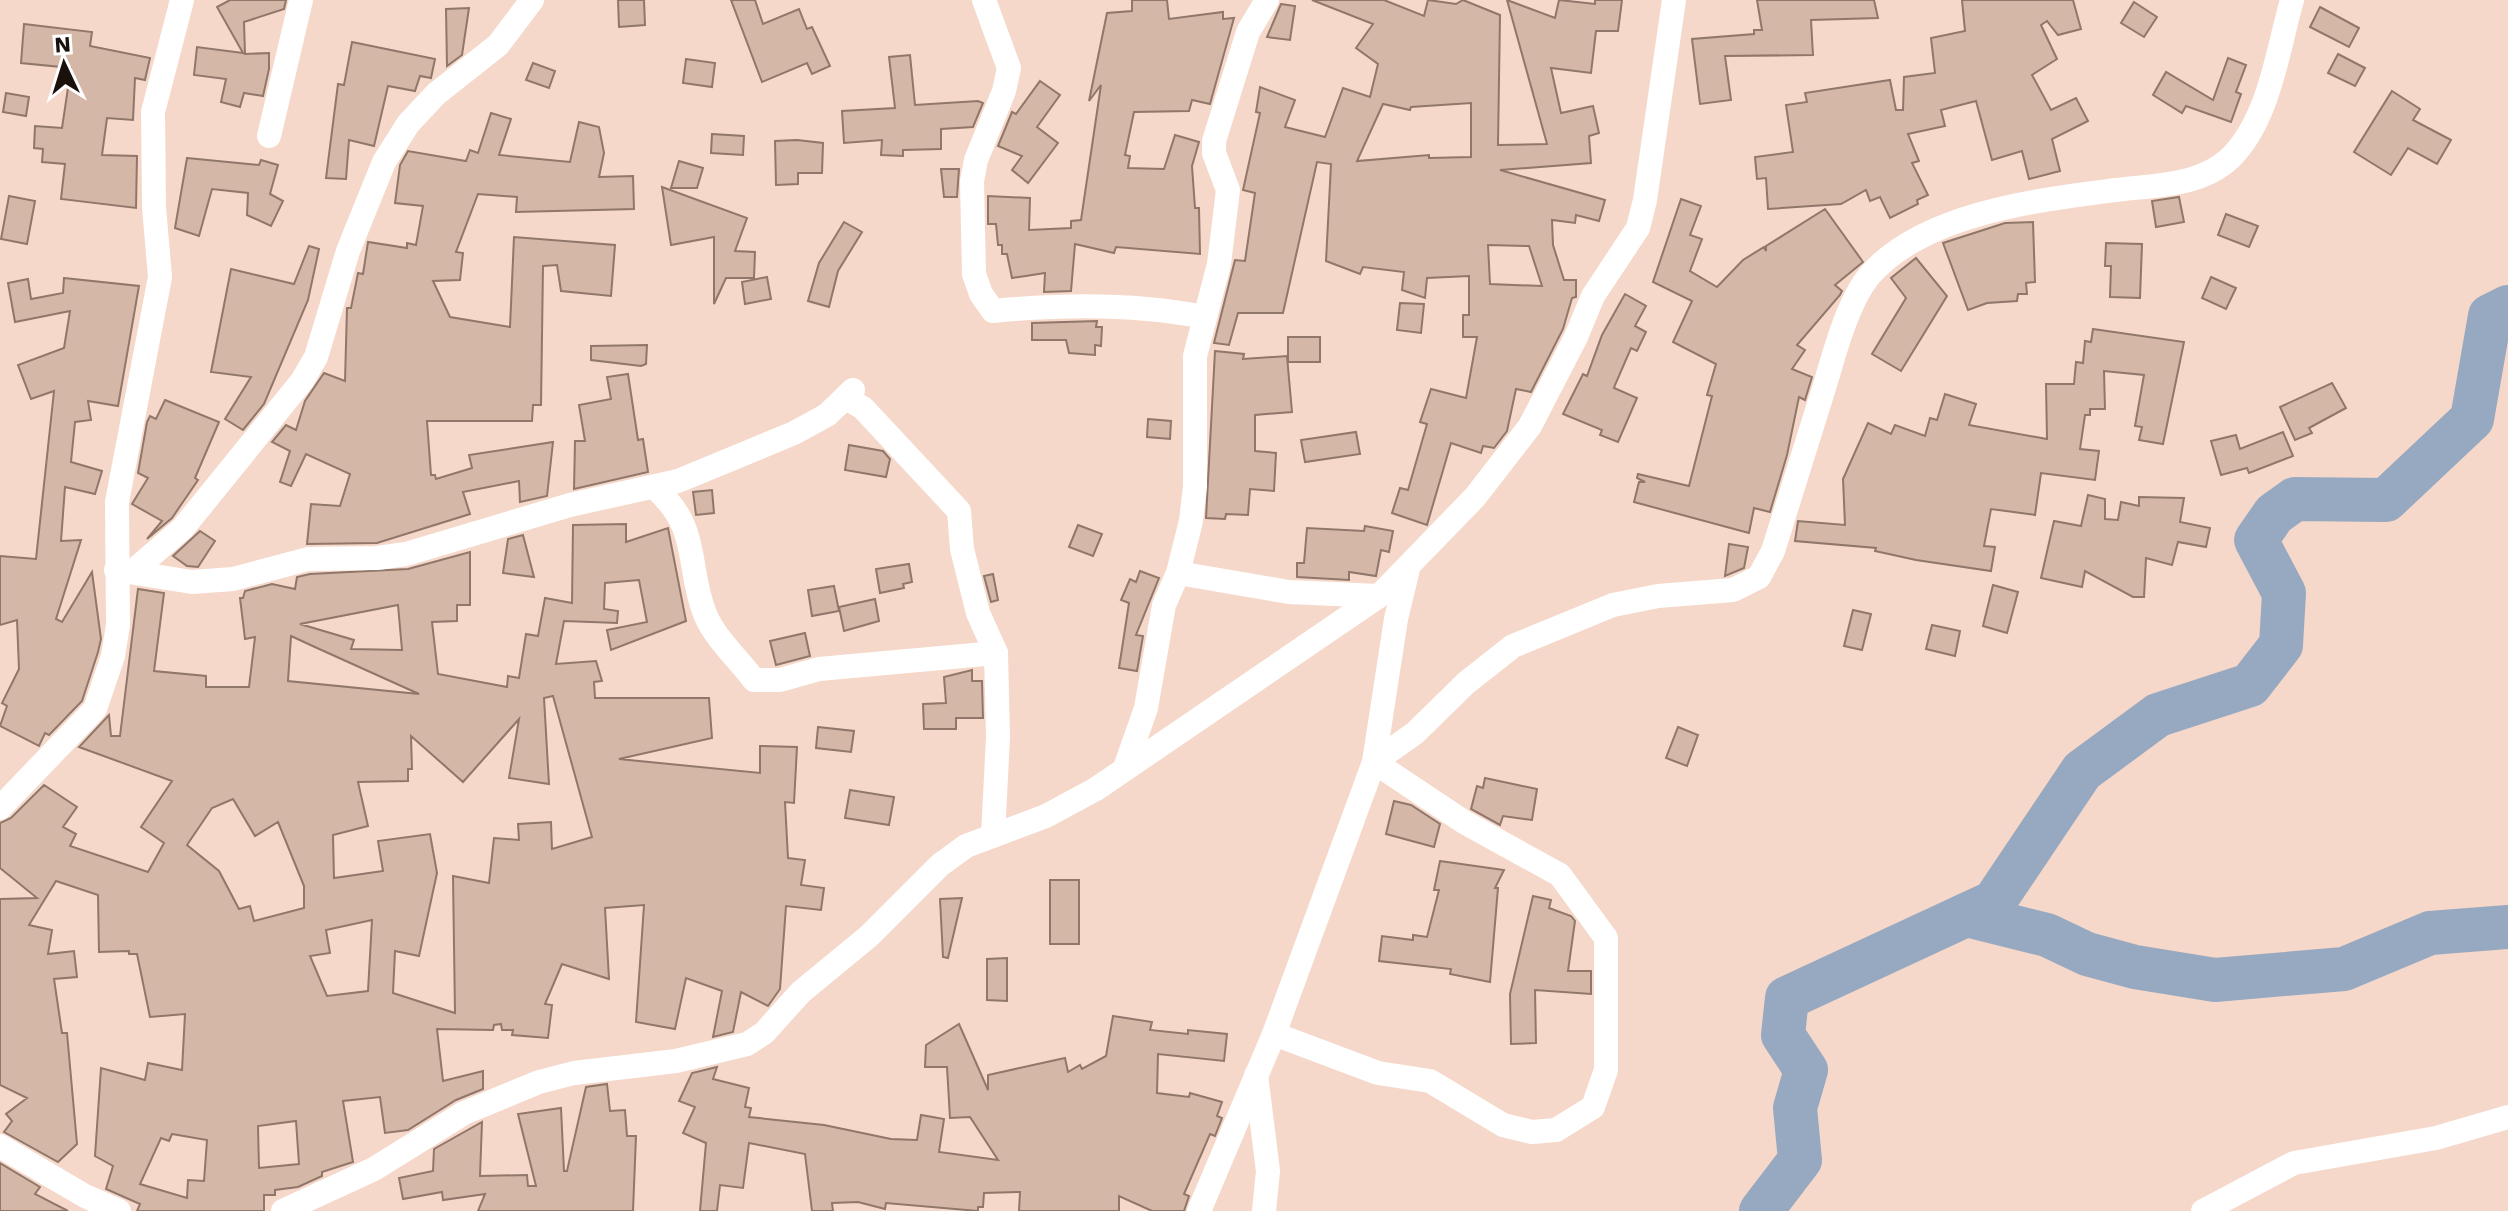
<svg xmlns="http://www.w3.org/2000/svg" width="2508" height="1211" viewBox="0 0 2508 1211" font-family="'Work Sans',sans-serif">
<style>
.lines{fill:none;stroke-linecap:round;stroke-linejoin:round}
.river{stroke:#97a9c1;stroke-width:44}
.building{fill:#d4b7a6;stroke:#907769;stroke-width:2;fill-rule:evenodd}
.minor{stroke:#fff;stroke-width:24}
</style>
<rect width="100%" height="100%" fill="#f5d8c9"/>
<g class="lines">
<!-- river -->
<g class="river">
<polyline points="1966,915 2047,935 2087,954 2135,967 2215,980 2344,969 2430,933 2508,927"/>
<polyline points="1761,1211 1800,1160 1795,1108 1806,1070 1783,1035 1787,998 1994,902 2082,771 2158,715 2250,685 2281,645 2284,593 2256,540 2274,514 2295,499 2386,500 2472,419 2490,316 2508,307"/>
</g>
</g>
<!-- building -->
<g class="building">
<polygon points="230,0 286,0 284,9 244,22 245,54 269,53 269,69 263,96 244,93 240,107 221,102 226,79 194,75 197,47 243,53 217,7"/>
<polygon points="618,0 644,0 645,25 619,27"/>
<polygon points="731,0 755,0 763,24 799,9 807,29 812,27 830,66 812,74 807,63 762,82"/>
<polygon points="1132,0 1167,0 1169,19 1223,12 1223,19 1234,18 1210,104 1192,100 1189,111 1134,112 1125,155 1130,156 1128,168 1164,169 1175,135 1199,142 1192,166 1195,208 1199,208 1200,254 1116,247 1114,253 1075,244 1071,291 1044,292 1045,273 1012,278 1007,254 1002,254 1002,245 998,245 996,224 988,224 988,196 1030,198 1029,230 1071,228 1071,221 1081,220 1101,85 1089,101 1107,13 1132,11"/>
<path d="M1312 0H1384L1424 16 1428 0 1456 4 1463 0 1500 15 1498 145 1547 144 1507 0 1555 18 1559 0 1595 4V0H1622L1618 31H1596L1591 73 1551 68 1561 113 1593 106 1599 133 1589 136 1591 163 1500 170 1605 200 1599 221 1576 215 1575 223 1552 220 1553 245 1564 280H1576V297L1572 298 1563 329 1531 392 1516 389 1507 431 1494 448 1483 446 1481 453 1451 443 1427 525 1392 513 1400 488 1408 490 1427 424 1420 422 1431 389 1466 398 1477 337H1463V315H1469V276L1427 278 1425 298 1402 290 1404 272 1363 267 1360 274 1326 261 1331 164 1317 162 1283 313H1238L1229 345 1214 343 1235 260 1245 261 1255 193 1243 190 1260 113 1256 112 1260 87 1295 100 1285 127 1325 137 1343 88 1370 97 1378 64 1356 48 1373 24ZM1471 103V157L1429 158V155L1357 161 1383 104 1410 110 1411 107ZM1488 245 1529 246 1542 286 1490 284Z"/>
<polygon points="1757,0 1874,0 1878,18 1811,20 1813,55 1725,56 1731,100 1700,104 1692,39 1754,34 1754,30 1762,30"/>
<polygon points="1962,0 2073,0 2081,29 2058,35 2047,21 2041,25 2057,59 2032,75 2051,110 2076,98 2088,121 2052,139 2060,171 2029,179 2022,151 1992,160 1976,101 1941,110 1945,126 1908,134 1919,161 1912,163 1928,195 1917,200 1918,204 1890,218 1880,197 1870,201 1866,190 1841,204 1768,209 1766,178 1757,179 1755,157 1793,152 1786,105 1807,102 1805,93 1890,80 1896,110 1903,110 1904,77 1935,73 1931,38 1965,31"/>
<polygon points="2134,2 2157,17 2144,37 2121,23"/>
<polygon points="1281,4 1295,6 1290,40 1267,37"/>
<polygon points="2320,7 2359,28 2349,47 2310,27"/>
<polygon points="469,8 462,55 447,66 446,9"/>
<polygon points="24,24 92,32 90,46 150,58 145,80 135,78 133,120 107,118 102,155 137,156 136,208 61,199 65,164 42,162 43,149 34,148 35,126 62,128 71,68 21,63"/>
<polygon points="352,42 435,59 431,78 420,76 415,91 388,86 374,146 349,140 346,179 326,178 338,84 344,85"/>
<polygon points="2338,54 2365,68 2355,86 2328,73"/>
<polygon points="910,55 915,105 978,101 983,103 973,127 941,129 941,149 903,150 903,156 881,155 882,140 844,143 842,111 895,108 889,57"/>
<polygon points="2228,58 2246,65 2236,92 2241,94 2231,122 2186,106 2182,113 2153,95 2166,72 2213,100"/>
<polygon points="686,59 715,63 712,87 683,83"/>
<polygon points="533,63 555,71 549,88 526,80"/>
<polygon points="1040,81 1060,95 1037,127 1058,143 1028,183 1012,170 1022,156 998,146 1012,112 1016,114"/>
<polygon points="2392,91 2420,109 2413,120 2451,140 2437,164 2408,148 2391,175 2354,152"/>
<polygon points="6,93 29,97 26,116 3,112"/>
<polygon points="491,113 511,119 499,155 570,162 579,122 599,127 604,153 599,177 633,176 634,209 516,212 517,197 478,194 456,252 463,253 460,280 433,281 450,317 510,327 514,237 615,245 611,296 561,291 557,265 543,266 541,405 533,405 532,421 427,421 431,475 435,475 436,479 472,468 469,455 553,442 547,496 520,502 519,481 463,492 470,514 377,543 307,544 311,504 340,506 350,474 306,454 291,486 280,482 290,451 272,442 286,425 296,430 305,401 324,373 345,381 347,308 351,308 358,273 363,274 368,242 407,248 407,243 416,245 423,206 395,203 400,165 408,151 466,161 470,150 478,153"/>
<polygon points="712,134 744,136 743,155 711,153"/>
<polygon points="797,140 823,143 822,173 798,173 798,184 776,185 775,141"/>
<polygon points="187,158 259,165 261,160 278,165 270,194 283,201 271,226 247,215 248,193 212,189 199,236 175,228"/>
<polygon points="679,161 703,168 697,188 671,188"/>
<polygon points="941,169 959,169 957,197 944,197"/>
<polygon points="662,187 747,218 735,251 755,252 754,278 726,278 714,304 714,237 671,245"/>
<polygon points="9,196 35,201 27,244 1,239"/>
<polygon points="2179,197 2184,222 2156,227 2152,201"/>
<polygon points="1681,199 1701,206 1690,235 1702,239 1690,271 1717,287 1743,260 1764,247 1766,251 1766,246 1825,209 1863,262 1835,285 1842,291 1840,295 1797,345 1805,350 1792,369 1812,377 1805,400 1799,397 1787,455 1770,512 1754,508 1749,533 1634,502 1639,482 1645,482 1637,478 1638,474 1689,486 1712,396 1707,395 1716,364 1673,342 1692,301 1653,282"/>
<polygon points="2226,214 2258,226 2249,247 2218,235"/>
<polygon points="844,222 862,232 838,271 829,307 808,301 819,263"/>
<polygon points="2033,222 2035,282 2026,283 2027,294 2018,294 2017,301 1987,303 1968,310 1943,243 2005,223"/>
<polygon points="2106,243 2142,244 2140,298 2110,297 2111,266 2105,266"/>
<polygon points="309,246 319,249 308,300 264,404 243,430 225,419 251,377 211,372 231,269 294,284"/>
<polygon points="1916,258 1947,296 1901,371 1872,354 1906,298 1891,278"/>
<polygon points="767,277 771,299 745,304 742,282"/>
<polygon points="2211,277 2236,288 2226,309 2202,298"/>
<polygon points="64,278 139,286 118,406 88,401 91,420 75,422 71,462 102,471 95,494 65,487 61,541 81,540 56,619 62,622 92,572 101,639 98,652 82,701 49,735 45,733 39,746 0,726 7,706 2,703 19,669 17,620 0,625 0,556 36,559 54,391 31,399 18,365 64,348 70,311 15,322 8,283 28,279 31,299 63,293"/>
<polygon points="1625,294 1646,306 1635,326 1646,332 1637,351 1631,348 1615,385 1614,388 1637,398 1618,442 1600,435 1602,430 1563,414 1583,374 1587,376 1602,335"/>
<polygon points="1400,303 1424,304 1421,333 1397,330"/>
<polygon points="1097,321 1096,327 1102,327 1101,346 1095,345 1095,355 1069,353 1066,340 1032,340 1032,323"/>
<polygon points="2093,329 2184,342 2163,444 2139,440 2142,427 2135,426 2144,375 2104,371 2105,409 2090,409 2090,415 2085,415 2080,449 2099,451 2095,480 2041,473 2035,515 1991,509 1984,546 1995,547 1991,571 1916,560 1875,551 1876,548 1795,541 1798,521 1845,525 1843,479 1868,423 1891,434 1895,425 1925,436 1930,418 1937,420 1945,394 1976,404 1969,425 2047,439 2046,384 2074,384 2076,362 2083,363 2085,341 2091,342"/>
<rect x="1288" y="337" width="32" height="25"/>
<polygon points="647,345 646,364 641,366 591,360 591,346"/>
<polygon points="1215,351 1244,354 1243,359 1287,356 1292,412 1255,415 1255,451 1276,453 1274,491 1250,489 1248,515 1226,514 1225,519 1206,518"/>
<polygon points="628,374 638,440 643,439 648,472 574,489 575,441 585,441 579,405 611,399 607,377"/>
<polygon points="2332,383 2346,408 2309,428 2312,433 2295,440 2280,407"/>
<polygon points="165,400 219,422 195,478 198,480 172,518 147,539 162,521 132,504 148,478 138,473 147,422 150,416 156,419"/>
<polygon points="1148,419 1171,421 1170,439 1147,437"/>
<polygon points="1356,432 1360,454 1305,462 1301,440"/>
<polygon points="2283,432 2293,456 2249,473 2247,468 2221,475 2211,441 2236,435 2240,449"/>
<polygon points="849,445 883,451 890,459 886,477 845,470"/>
<polygon points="712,490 714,513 696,515 693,492"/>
<polygon points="2088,495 2105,499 2105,519 2118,520 2121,502 2139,506 2139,497 2184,498 2180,522 2210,528 2206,547 2178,542 2172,565 2146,558 2144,597 2133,597 2085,571 2082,587 2041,578 2054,521 2081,526"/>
<path d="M626 524V542L668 528 686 621 611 650 607 630 647 622 639 580 605 583 604 609 618 611 617 623 564 621 556 664 596 661 602 681 594 682 595 698H709L712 738 619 759 760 773V746L797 747 794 803 785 802 788 858 805 860 801 885 824 888 821 910 786 906 780 989 768 1006 741 992 733 1032 713 1037 722 991 686 978 675 1029 636 1022 644 905 605 908 609 979 562 964 545 1004 552 1005 548 1038 512 1035 513 1030H502L501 1024 494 1025 493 1030 437 1029 443 1081 483 1071V1089L456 1100 408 1130 385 1133 380 1097 343 1101 353 1162 322 1172V1176L298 1187 275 1190V1195H264V1211H137L140 1204 106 1189 113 1166 95 1156 101 1068 145 1080 148 1063 182 1070 185 1014 150 1017 137 954H129V951L99 952 98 895 56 881 29 925 52 930 48 954 74 951 77 977 54 979 62 1033H67L77 1144 58 1162 4 1132 12 1121 6 1114 27 1098 0 1085V899L37 898 0 868V823L11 818 44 785 77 807 63 827 76 834 70 846 148 872 164 843 141 827 172 781 79 747 109 715 111 736H120L138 589 164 593 154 671 206 676V687H249L255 637 245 639 240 598H243L245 591 272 584 295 589 297 577 310 574 408 569 470 552V605H457V621L432 622 438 674 507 687 508 676 519 678 526 634 538 636 545 598 572 603 573 525ZM398 605 402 650 351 649 354 640 300 624ZM291 636 317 648 419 694 288 681ZM553 696 592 837 552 849 551 822 518 824 519 840 494 838 489 883 453 876 455 1013 393 993 395 951 419 956 437 873 430 834 378 841 383 871 334 878 333 835 368 826 358 782 408 781V769H412L411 736 463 782 519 719 509 778 549 784 544 698ZM233 799 255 836 278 822 304 886V908L254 921 250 906 239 909 219 871 187 845 212 808ZM372 920 368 991 327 996 310 956 330 953 326 930ZM296 1121 299 1164 259 1168 258 1126ZM172 1134 207 1140 204 1181 188 1180 187 1198 140 1184 161 1138 169 1141Z"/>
<polygon points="1078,525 1102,534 1093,556 1069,547"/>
<polygon points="1365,526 1393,531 1389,552 1381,550 1376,576 1349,572 1349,580 1297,577 1297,563 1304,563 1307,528 1364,531"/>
<polygon points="200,531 215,541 198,567 187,566 173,556"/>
<polygon points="523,535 534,577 503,573 508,539"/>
<polygon points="1729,544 1748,547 1744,568 1725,576"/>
<polygon points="909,564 912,582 903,584 904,588 880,593 876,569"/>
<polygon points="1140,571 1159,578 1136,635 1143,636 1137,671 1119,668 1129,603 1121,600 1130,579 1136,582"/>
<polygon points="993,574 998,600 991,602 984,576"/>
<polygon points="1993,585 2018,592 2007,633 1983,626"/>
<polygon points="834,586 839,611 812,616 808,590"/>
<polygon points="875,599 879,621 844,631 839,607"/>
<polygon points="1853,610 1871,614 1862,650 1844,646"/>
<polygon points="1932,625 1960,631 1955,656 1926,649"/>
<polygon points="805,633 810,656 776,665 770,641"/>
<polygon points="972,670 972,681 982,681 983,718 956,718 956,729 924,729 923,704 946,703 944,677"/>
<polygon points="818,727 854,731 851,752 816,748"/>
<polygon points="1678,727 1698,735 1687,766 1666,758"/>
<polygon points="1485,778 1537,789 1532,820 1503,816 1500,825 1471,809 1477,786 1483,788"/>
<polygon points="850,790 894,797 889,825 845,818"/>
<polygon points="1394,801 1411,805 1440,824 1434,847 1386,834"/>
<polygon points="1440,861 1504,870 1495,888 1498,888 1490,982 1450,974 1451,969 1379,961 1382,936 1413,940 1413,935 1427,937 1439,890 1434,890"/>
<rect x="1050" y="880" width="29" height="64"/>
<polygon points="1533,896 1551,900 1549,908 1571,916 1575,921 1568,971 1591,971 1591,994 1535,990 1536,1043 1511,1044 1510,994"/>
<polygon points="962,898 948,958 943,957 940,899"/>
<polygon points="1007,958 1007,1001 987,1000 987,959"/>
<polygon points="1113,1016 1152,1022 1150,1030 1188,1034 1188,1030 1227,1034 1224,1061 1158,1054 1157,1093 1189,1097 1190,1093 1222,1102 1217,1116 1222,1118 1215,1136 1210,1134 1184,1194 1189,1196 1184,1211 1152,1211 1119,1196 1119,1211 1019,1211 1020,1192 984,1193 983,1207 978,1207 978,1211 886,1203 885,1209 858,1202 832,1203 833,1211 812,1211 805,1154 749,1143 743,1188 720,1185 717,1211 700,1211 706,1143 683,1133 695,1107 679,1101 692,1073 717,1067 713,1079 749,1088 745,1107 751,1108 749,1117 824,1125 891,1139 917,1140 921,1115 944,1119 939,1152 998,1160 970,1117 950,1118 947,1067 925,1067 926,1045 959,1024 988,1090 988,1075 1065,1058 1068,1072 1080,1065 1082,1069 1106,1056"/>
<polygon points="607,1084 610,1111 625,1110 627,1136 636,1136 633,1211 478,1211 485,1194 443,1200 442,1192 403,1199 399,1178 433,1171 434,1149 482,1122 480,1176 527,1175 528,1186 536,1186 518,1114 561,1108 564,1171 567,1171 586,1087"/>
<polygon points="0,1163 40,1187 35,1194 68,1211 0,1211"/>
</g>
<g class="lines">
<!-- minor -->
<g class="minor">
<path d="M984 0 1009 68 1004 91 976 160 972 181 974 274 981 294 993 311C1064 304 1134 303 1204 317"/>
<polyline points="269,136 301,0"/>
<polyline points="846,398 863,408 959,511 962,549 978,613 996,653 998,737 993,836"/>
<path d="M655 488C701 528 686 566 705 614 714 637 739 660 754 680H780L819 669 996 653"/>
<polyline points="116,570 192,582 233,579 308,559 377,558 406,554 570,505 678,481 794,433 827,415 853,390"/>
<polyline points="132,572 183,528 302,381 316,357 348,251 384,162 408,124 436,94 498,45 532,0"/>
<polyline points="1178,573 1289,592 1379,596"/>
<polyline points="1125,768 1146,708 1164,605 1178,573 1191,521 1195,486 1195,356 1219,264 1228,190 1214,153 1214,141 1248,32 1267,0"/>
<polyline points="0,808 95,709 113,656 118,625 117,502 160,277 154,207 153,112 182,0"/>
<path d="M1274 1034 1378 1073 1430 1081 1503 1125 1532 1132 1556 1130 1593 1107 1606 1070V938L1560 875 1464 822 1374 762 1415 733 1466 683 1513 646 1613 605 1658 596 1733 590 1759 577 1773 551C1790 497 1807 443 1824 388 1834 355 1847 303 1869 276 1923 213 2038 200 2116 190 2157 185 2206 186 2235 153 2270 114 2278 49 2292 0"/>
<polyline points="1256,1075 1268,1171 1264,1211"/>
<polyline points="0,1146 85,1196 119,1211"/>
<polyline points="283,1211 374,1169 464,1113 539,1082 574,1073 676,1061 747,1044 764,1033 801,992 869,936 940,865 966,846 1046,816 1096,789 1379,596 1475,497 1530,426 1576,337 1593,296 1638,228 1645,200 1674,0"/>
<polyline points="1199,1211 1274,1034 1374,762 1396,619 1408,569"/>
<polyline points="2203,1211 2294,1163 2436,1138 2508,1117"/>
</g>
</g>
<!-- north arrow -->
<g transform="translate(64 64) rotate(356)" stroke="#ffffff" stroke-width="6" paint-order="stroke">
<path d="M0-6L14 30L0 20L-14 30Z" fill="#1b110c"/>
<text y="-12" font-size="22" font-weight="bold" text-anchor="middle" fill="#1b110c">N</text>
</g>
</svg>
